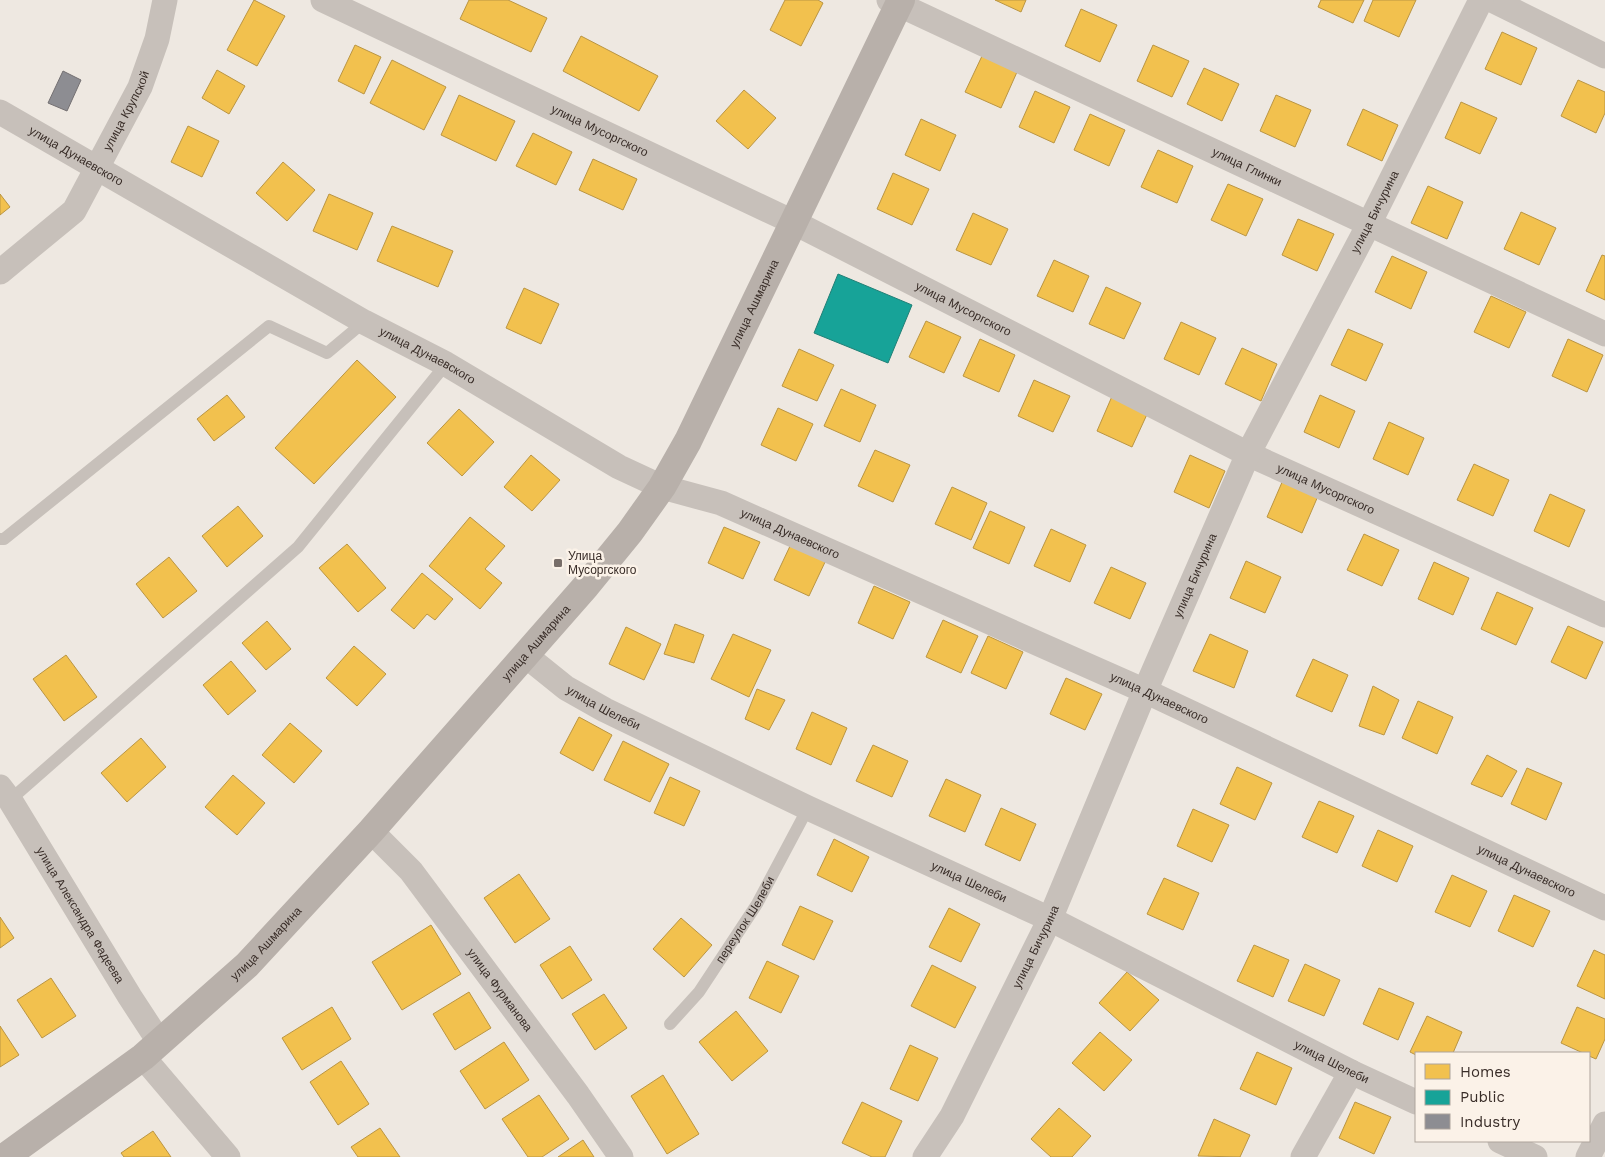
<svg xmlns="http://www.w3.org/2000/svg" width="1605" height="1157" viewBox="0 0 1605 1157" font-family="'Work Sans',sans-serif">
<style>
.homes{fill:#f2c14e;stroke:#ba9543}
.public{fill:#17a398;stroke:#218076}
.industry{fill:#8d8d92;stroke:#747072}
.lines{fill:none;stroke-linecap:round;stroke-linejoin:round}
.lane{stroke:#c7c0ba;stroke-width:12}
.street{stroke:#c7c0ba;stroke-width:25}
.secondary{stroke:#b8b0aa;stroke-width:28}
.poi-dot{fill:#786e69;stroke:#fbf2e8;stroke-width:2}
.labels{text-anchor:middle;dominant-baseline:central;stroke-width:5;stroke-linejoin:round;paint-order:stroke}
.street-label{font-size:12px;fill:#392d28;stroke:#fbf2e8}
.poi-label{font-size:12px;fill:#392d28;stroke:#fbf2e8;text-anchor:start}
</style>
<rect width="100%" height="100%" fill="#eee8e1"/>
<!-- homes -->
<g class="homes">
<polygon points="254,0 285,16 257,66 227,50"/>
<polygon points="469,0 508,0 547,18 531,52 460,19"/>
<polygon points="785,0 818,0 823,3 801,46 770,30"/>
<polygon points="995,0 1026,0 1021,12"/>
<polygon points="1321,0 1364,0 1353,23 1318,7"/>
<polygon points="1373,0 1416,0 1399,37 1364,21"/>
<polygon points="1081,9 1117,25 1100,62 1065,46"/>
<polygon points="1502,32 1537,48 1521,85 1485,69"/>
<polygon points="581,36 658,76 639,111 563,71"/>
<polygon points="355,45 381,57 364,94 338,81"/>
<polygon points="1153,45 1189,61 1172,97 1137,81"/>
<polygon points="982,56 1017,72 1001,108 965,92"/>
<polygon points="392,60 446,87 424,130 370,103"/>
<polygon points="1204,68 1239,84 1222,121 1187,104"/>
<polygon points="217,70 245,86 229,114 202,98"/>
<polygon points="1578,80 1605,92 1605,113 1596,133 1561,116"/>
<polygon points="744,90 776,118 748,149 716,121"/>
<polygon points="1035,91 1070,107 1054,143 1019,127"/>
<polygon points="459,95 515,121 496,161 441,135"/>
<polygon points="1276,95 1311,110 1295,147 1260,131"/>
<polygon points="1461,102 1497,118 1480,154 1445,138"/>
<polygon points="1363,109 1398,125 1382,161 1347,145"/>
<polygon points="1090,114 1125,130 1109,166 1074,150"/>
<polygon points="921,119 956,135 940,171 905,155"/>
<polygon points="188,126 219,141 202,177 171,162"/>
<polygon points="533,133 572,152 556,185 516,166"/>
<polygon points="1158,150 1193,166 1177,203 1141,187"/>
<polygon points="593,159 637,179 623,210 579,190"/>
<polygon points="283,162 315,190 287,221 256,193"/>
<polygon points="893,173 929,189 912,225 877,209"/>
<polygon points="1228,184 1263,199 1246,236 1211,220"/>
<polygon points="1428,186 1463,202 1447,239 1411,223"/>
<polygon points="0,194 10,207 0,215"/>
<polygon points="329,194 373,213 357,250 313,231"/>
<polygon points="1521,212 1556,228 1539,265 1504,249"/>
<polygon points="973,213 1008,229 991,265 956,250"/>
<polygon points="1298,219 1334,234 1317,271 1282,255"/>
<polygon points="392,226 453,251 438,287 377,261"/>
<polygon points="1602,255 1605,256 1605,300 1586,291"/>
<polygon points="1392,256 1427,272 1411,309 1375,292"/>
<polygon points="1054,260 1089,276 1073,312 1037,296"/>
<polygon points="1106,287 1141,303 1124,339 1089,324"/>
<polygon points="524,288 559,304 541,344 506,328"/>
<polygon points="1491,296 1526,312 1509,348 1474,332"/>
<polygon points="926,321 961,337 944,373 909,357"/>
<polygon points="1181,322 1216,338 1199,375 1164,359"/>
<polygon points="1348,329 1383,344 1366,381 1331,365"/>
<polygon points="980,339 1015,355 999,392 963,376"/>
<polygon points="1568,339 1603,355 1587,392 1552,376"/>
<polygon points="1242,348 1277,364 1261,401 1225,384"/>
<polygon points="799,349 834,365 817,401 782,386"/>
<polygon points="357,360 396,397 314,484 275,448"/>
<polygon points="1034,380 1070,396 1053,432 1018,416"/>
<polygon points="841,389 876,405 860,442 824,426"/>
<polygon points="1113,394 1149,410 1132,447 1097,431"/>
<polygon points="227,395 245,417 214,441 197,419"/>
<polygon points="1320,395 1355,411 1339,448 1304,432"/>
<polygon points="778,408 813,424 796,461 761,445"/>
<polygon points="459,409 494,442 462,476 427,443"/>
<polygon points="1389,422 1424,438 1408,475 1373,459"/>
<polygon points="875,450 910,465 893,502 858,486"/>
<polygon points="531,455 560,480 532,511 504,487"/>
<polygon points="1190,455 1225,471 1209,508 1174,492"/>
<polygon points="1474,464 1509,480 1493,516 1457,500"/>
<polygon points="1283,480 1318,496 1302,533 1267,517"/>
<polygon points="952,487 987,503 971,540 935,524"/>
<polygon points="1550,494 1585,510 1569,547 1534,531"/>
<polygon points="238,506 263,536 227,567 202,536"/>
<polygon points="990,511 1025,527 1009,564 973,548"/>
<polygon points="470,517 505,546 485,569 502,583 480,609 429,566"/>
<polygon points="724,527 760,542 743,579 708,563"/>
<polygon points="1051,529 1086,545 1070,582 1034,566"/>
<polygon points="1364,534 1399,550 1382,586 1347,570"/>
<polygon points="347,544 386,588 358,612 319,568"/>
<polygon points="791,544 826,560 809,596 774,580"/>
<polygon points="169,557 197,591 163,618 136,584"/>
<polygon points="1246,561 1281,577 1265,613 1230,598"/>
<polygon points="1434,562 1469,578 1453,615 1418,599"/>
<polygon points="1111,567 1146,583 1130,619 1094,603"/>
<polygon points="422,573 453,599 435,620 427,614 414,629 391,610"/>
<polygon points="874,586 910,602 893,639 858,623"/>
<polygon points="1497,592 1533,608 1516,645 1481,629"/>
<polygon points="943,620 978,636 961,673 926,657"/>
<polygon points="267,621 291,649 266,670 242,643"/>
<polygon points="675,624 704,635 694,663 664,654"/>
<polygon points="1568,626 1603,642 1586,679 1551,662"/>
<polygon points="626,627 661,644 644,680 609,664"/>
<polygon points="733,634 771,650 749,697 711,679"/>
<polygon points="1210,634 1248,651 1234,688 1193,671"/>
<polygon points="988,636 1023,652 1006,689 971,673"/>
<polygon points="354,646 386,674 357,706 326,678"/>
<polygon points="66,655 97,697 64,721 33,679"/>
<polygon points="1313,659 1348,675 1332,712 1296,696"/>
<polygon points="231,661 256,691 228,715 203,685"/>
<polygon points="1066,678 1102,694 1085,730 1050,714"/>
<polygon points="1373,686 1399,700 1384,735 1359,726"/>
<polygon points="757,689 785,700 769,730 745,719"/>
<polygon points="1418,701 1453,717 1437,754 1402,738"/>
<polygon points="812,712 847,728 831,765 796,749"/>
<polygon points="579,717 612,735 593,771 560,753"/>
<polygon points="290,723 322,751 294,783 262,755"/>
<polygon points="141,738 166,767 127,802 101,773"/>
<polygon points="623,741 669,764 650,802 604,780"/>
<polygon points="873,745 908,761 892,797 856,781"/>
<polygon points="1487,755 1517,771 1502,797 1471,784"/>
<polygon points="1237,767 1272,783 1255,820 1220,804"/>
<polygon points="1527,768 1562,783 1546,820 1511,804"/>
<polygon points="233,775 265,803 237,835 205,807"/>
<polygon points="670,777 700,791 684,826 654,813"/>
<polygon points="946,779 981,795 965,832 929,816"/>
<polygon points="1319,801 1354,816 1337,853 1302,837"/>
<polygon points="1001,808 1036,824 1020,861 985,845"/>
<polygon points="1193,809 1229,825 1212,862 1177,846"/>
<polygon points="1378,830 1413,846 1397,882 1362,866"/>
<polygon points="834,839 869,857 852,892 817,875"/>
<polygon points="519,874 550,919 515,943 484,898"/>
<polygon points="1452,875 1487,891 1470,927 1435,912"/>
<polygon points="1164,878 1199,893 1183,930 1147,914"/>
<polygon points="1514,895 1550,911 1533,947 1498,931"/>
<polygon points="800,906 833,921 814,960 782,945"/>
<polygon points="949,908 980,924 961,962 929,947"/>
<polygon points="0,917 14,938 0,948"/>
<polygon points="681,918 712,945 684,977 653,949"/>
<polygon points="431,925 461,974 402,1010 372,962"/>
<polygon points="1254,945 1289,960 1273,997 1237,981"/>
<polygon points="570,946 592,980 562,999 540,965"/>
<polygon points="1594,950 1605,955 1605,999 1577,986"/>
<polygon points="767,961 799,976 781,1013 749,998"/>
<polygon points="1305,964 1340,980 1324,1016 1288,1001"/>
<polygon points="932,965 976,987 955,1028 911,1006"/>
<polygon points="1127,972 1159,1000 1130,1031 1099,1003"/>
<polygon points="51,978 76,1016 42,1038 17,1000"/>
<polygon points="1379,988 1414,1003 1398,1040 1363,1024"/>
<polygon points="469,992 491,1028 455,1050 433,1014"/>
<polygon points="604,994 627,1028 595,1050 572,1014"/>
<polygon points="332,1007 351,1039 302,1070 282,1038"/>
<polygon points="1577,1007 1605,1019 1605,1039 1596,1059 1589,1056 1589,1053 1583,1053 1561,1043"/>
<polygon points="736,1011 768,1051 732,1081 699,1042"/>
<polygon points="1427,1016 1462,1032 1453,1053 1416,1053 1416,1055 1410,1052"/>
<polygon points="0,1026 19,1055 0,1067"/>
<polygon points="1100,1032 1132,1060 1104,1091 1072,1063"/>
<polygon points="504,1042 529,1080 485,1109 460,1071"/>
<polygon points="910,1045 938,1058 918,1101 890,1089"/>
<polygon points="1257,1052 1292,1068 1276,1105 1240,1089"/>
<polygon points="341,1061 369,1104 338,1125 310,1082"/>
<polygon points="663,1075 699,1134 667,1154 631,1096"/>
<polygon points="539,1095 569,1139 542,1157 528,1157 502,1119"/>
<polygon points="862,1102 902,1121 885,1157 872,1157 842,1143"/>
<polygon points="1355,1102 1391,1117 1374,1154 1339,1138"/>
<polygon points="1059,1108 1091,1136 1072,1157 1051,1157 1031,1139"/>
<polygon points="1214,1119 1250,1135 1240,1157 1198,1156"/>
<polygon points="380,1128 400,1157 358,1157 351,1147"/>
<polygon points="153,1131 171,1157 124,1157 121,1153"/>
<polygon points="583,1140 594,1157 558,1157"/>
</g>
<!-- public -->
<polygon class="public" points="838,274 912,305 888,363 814,333"/>
<!-- industry -->
<polygon class="industry" points="63,71 81,80 67,111 48,103"/>
<g class="lines">
<!-- lane -->
<g class="lane">
<polyline points="0,539 4,539 269,326 327,353 364,322"/>
<polyline points="10,800 298,547 446,364"/>
<path id="s1" d="M670 1024 699 992 757 904 808 808"/>
</g>
<!-- street -->
<g class="street">
<path id="s2" d="M323 0 793 222 1248 454 1605 615"/>
<path id="s3" d="M889 0 1605 334"/>
<polyline points="1492,0 1605,56"/>
<path id="s4" d="M0 112 364 322 446 364 619 467 662 487 721 503 1145 691 1605 908"/>
<path id="s5" d="M0 272 74 211 140 87 157 39 165 0"/>
<path id="s6" d="M525 655 566 688 605 710 808 808 1050 919 1351 1072 1416 1102"/>
<path id="s7" d="M0 787 10 800 130 997 160 1043"/>
<path id="s8" d="M371 831 411 871 578 1095 621 1157"/>
<polyline points="143,1057 228,1157"/>
<polyline points="1500,1141 1535,1157"/>
<path id="s9" d="M925 1157 952 1116 1050 919 1145 691 1248 454 1369 224 1481 0"/>
<polyline points="1303,1157 1351,1072"/>
<polyline points="1588,1157 1605,1124"/>
</g>
<!-- secondary -->
<path class="secondary" id="s10" d="M5 1157 143 1057 247 965 371 831 586 586 630 532 662 487 688 441 901 0"/>
</g>
<!-- markers -->
<rect class="poi-dot" x="553" y="558" width="10" height="10" rx="2.5"/>
<g class="labels">
<!-- street labels -->
<g class="street-label">
<text stroke="none"><textPath href="#s5" startOffset="209">улица Крупской</textPath></text>
<text stroke="none"><textPath href="#s2" startOffset="306">улица Мусоргского</textPath></text>
<text stroke="none"><textPath href="#s4" startOffset="88">улица Дунаевского</textPath></text>
<text stroke="none"><textPath href="#s3" startOffset="395">улица Глинки</textPath></text>
<text stroke="none"><textPath href="#s9" startOffset="1048">улица Бичурина</textPath></text>
<text stroke="none"><textPath href="#s10" startOffset="1148">улица Ашмарина</textPath></text>
<text stroke="none"><textPath href="#s2" startOffset="711">улица Мусоргского</textPath></text>
<text stroke="none"><textPath href="#s4" startOffset="492">улица Дунаевского</textPath></text>
<text stroke="none"><textPath href="#s2" startOffset="1116">улица Мусоргского</textPath></text>
<text stroke="none"><textPath href="#s4" startOffset="898">улица Дунаевского</textPath></text>
<text stroke="none"><textPath href="#s9" startOffset="642">улица Бичурина</textPath></text>
<text stroke="none"><textPath href="#s10" startOffset="742">улица Ашмарина</textPath></text>
<text stroke="none"><textPath href="#s4" startOffset="1302">улица Дунаевского</textPath></text>
<text stroke="none"><textPath href="#s6" startOffset="95">улица Шелеби</textPath></text>
<text stroke="none"><textPath href="#s4" startOffset="1708">улица Дунаевского</textPath></text>
<text stroke="none"><textPath href="#s6" startOffset="500">улица Шелеби</textPath></text>
<text stroke="none"><textPath href="#s7" startOffset="151">улица Александра Фадеева</textPath></text>
<text stroke="none"><textPath href="#s1" startOffset="129">переулок Шелеби</textPath></text>
<text stroke="none"><textPath href="#s10" startOffset="338">улица Ашмарина</textPath></text>
<text stroke="none"><textPath href="#s9" startOffset="238">улица Бичурина</textPath></text>
<text stroke="none"><textPath href="#s8" startOffset="205">улица Фурманова</textPath></text>
<text stroke="none"><textPath href="#s6" startOffset="905">улица Шелеби</textPath></text>
</g>
<!-- poi labels -->
<g class="poi-label">
<text x="568" y="556">Улица<tspan x="568" dy="14">Мусоргского</tspan></text>
</g>
</g>
<!-- legend -->
<rect x="1415" y="1052" width="175" height="90" fill="#fbf2e8" stroke="#ada39b"/>
<rect x="1425" y="1064" width="25" height="15" fill="#f2c14e" stroke="#ada39b"/>
<text x="1460" y="1077" font-size="15" fill="#392d28">Homes</text>
<rect x="1425" y="1090" width="25" height="15" fill="#17a398" stroke="#ada39b"/>
<text x="1460" y="1102" font-size="15" fill="#392d28">Public</text>
<rect x="1425" y="1114" width="25" height="15" fill="#8d8d92" stroke="#ada39b"/>
<text x="1460" y="1127" font-size="15" fill="#392d28">Industry</text>
</svg>
